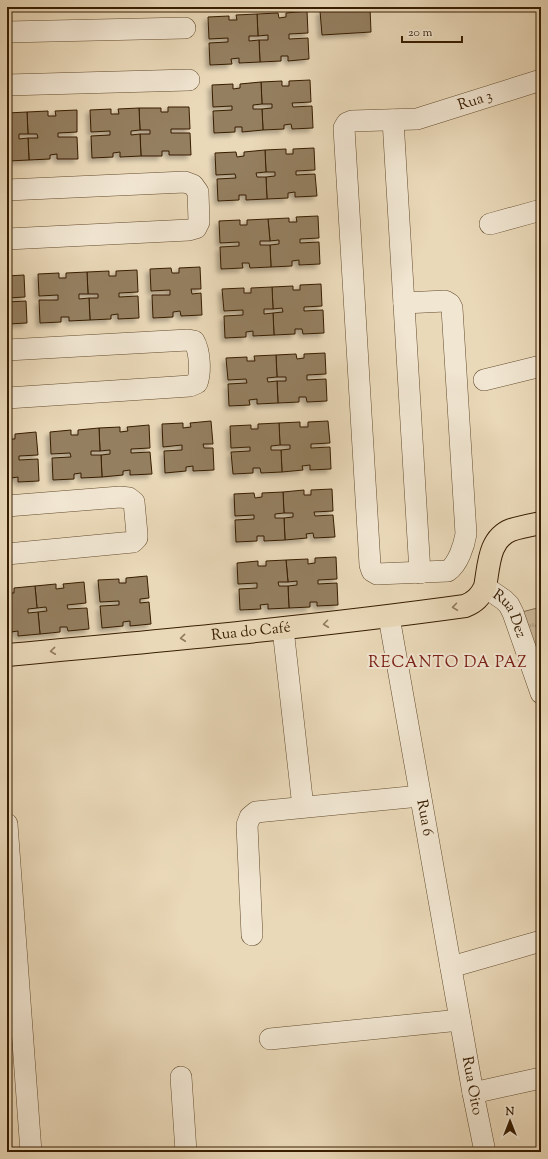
<svg xmlns="http://www.w3.org/2000/svg" width="548" height="1159" viewBox="0 0 548 1159" font-family="'Sorts Mill Goudy',serif">
<style>
.grass{fill:url(#grass-tufts);stroke:#826b4d}
.building{fill:#947f60;stroke:#371d00;filter:url(#shadow)}
.lines{fill:none;stroke-linecap:round;stroke-linejoin:round}
.minor-casing{stroke:#644c2e;stroke-width:22}
.major-casing{stroke:#371d00;stroke-width:24}
.minor{stroke:#f1e6d2;stroke-width:21}
.major{stroke:#ead9b9;stroke-width:22}
.oneway{stroke:#907b5c}
.labels{text-anchor:middle;dominant-baseline:central;stroke-width:4;stroke-linejoin:round;paint-order:stroke}
.street-label{font-size:15px;fill:#371d00;stroke:#f1e6d2}
.neighbourhood-label{font-size:16px;letter-spacing:1px;fill:#7a1f14;stroke:#f1e6d2}
</style>
<defs>
<pattern id="grass-tufts" width="24" height="20" patternUnits="userSpaceOnUse"><rect width="24" height="20" fill="#ccb99a"/><path d="M3 7l-1-3M5 7V3M7 7l1-3M15 17l-1-3M17 17v-4M19 17l1-3" fill="none" stroke="#a6967b"/></pattern>
<filter id="shadow"><feDropShadow dx="-3.5" dy="3.5" stdDeviation="2" flood-color="#0004"/></filter>
</defs>
<rect width="100%" height="100%" fill="#ead9b9"/>
<filter id="stains"><feTurbulence type="fractalNoise" baseFrequency=".005" numOctaves="4"/><feColorMatrix values="0 0 0 0 .2 0 0 0 0 .09 0 0 0 0 .02 0 0 0 .5 -.17"/></filter>
<radialGradient id="worn" r=".72"><stop offset=".6" stop-color="#630" stop-opacity="0"/><stop offset="1" stop-color="#630" stop-opacity=".3"/></radialGradient>
<!-- grass -->
<g class="grass">
<polygon points="7,7 82,7 7,11"/>
<polygon points="541,607 541,668 522,612"/>
</g>
<!-- building -->
<g class="building">
<polygon points="370,8 371,32 322,35 320,11"/>
<polygon points="307,11 308,33 289,34 289,39 308,38 309,59 288,61 288,56 281,56 281,61 260,62 259,40 268,40 268,35 258,36 257,14 278,13 279,18 286,17 286,13"/>
<polygon points="257,14 258,36 249,36 249,41 259,40 260,62 239,63 239,58 231,59 232,64 210,65 209,43 228,42 228,38 209,39 208,17 229,16 229,20 237,20 236,15"/>
<polygon points="310,80 311,102 292,103 293,107 312,106 313,128 292,129 291,124 284,125 284,129 263,130 262,109 272,108 272,104 262,104 261,82 282,81 282,86 289,86 289,81"/>
<polygon points="261,82 262,104 253,105 253,109 262,109 263,130 242,132 242,127 235,127 235,132 214,133 213,111 232,110 232,106 213,107 212,85 233,84 233,89 240,88 240,84"/>
<polygon points="168,107 189,107 190,129 171,129 171,133 190,133 191,155 169,155 169,151 162,151 162,156 141,156 140,134 150,134 150,130 140,130 139,108 161,108 161,112 168,112"/>
<polygon points="139,108 140,130 131,131 131,135 140,134 141,156 120,157 120,152 113,153 113,157 92,158 91,136 110,135 110,131 91,132 90,110 111,109 111,114 119,114 118,109"/>
<polygon points="77,110 77,132 58,133 58,137 77,137 78,159 57,159 57,154 50,155 50,159 29,160 28,138 38,138 37,134 28,134 27,112 48,111 48,116 56,116 55,111"/>
<polygon points="27,112 28,134 19,134 19,139 28,138 29,160 8,161 7,113"/>
<polygon points="314,148 315,170 296,171 296,175 315,174 317,196 295,197 295,192 288,193 288,198 267,199 266,177 275,176 275,172 266,172 265,150 286,149 286,154 293,154 293,149"/>
<polygon points="265,150 266,172 256,173 257,177 266,177 267,199 246,200 246,195 239,195 239,200 218,201 217,179 236,178 235,174 216,175 215,153 236,152 237,157 244,156 244,152"/>
<polygon points="318,216 319,238 300,239 300,243 319,242 320,264 299,265 299,260 292,261 292,266 271,267 270,245 279,244 279,240 270,241 268,219 289,218 289,222 297,222 296,217"/>
<polygon points="268,219 270,241 260,241 260,245 270,245 271,267 250,268 249,263 242,263 243,268 221,269 220,247 239,246 239,242 220,243 219,221 240,220 240,225 247,225 247,220"/>
<polygon points="200,267 201,289 191,289 192,294 201,293 202,315 181,316 180,311 173,312 173,317 153,318 152,295 170,295 170,290 151,291 150,269 171,268 172,273 179,273 179,268"/>
<polygon points="137,270 138,292 119,293 119,297 138,296 139,318 118,319 118,314 111,315 111,319 90,320 89,298 98,298 98,294 88,294 87,272 109,271 109,276 116,276 116,271"/>
<polygon points="87,272 88,294 79,294 79,299 89,298 90,320 69,321 69,317 61,317 61,322 40,323 39,300 58,300 58,295 39,296 38,274 59,273 59,278 66,278 66,273"/>
<polygon points="24,275 25,297 7,298 7,276"/>
<polygon points="321,284 322,306 304,307 304,311 323,310 324,333 303,334 302,329 295,329 295,334 274,335 273,313 283,312 282,308 273,309 272,287 293,286 293,290 300,290 300,285"/>
<polygon points="272,287 273,309 264,309 264,314 273,313 274,335 253,336 253,331 246,332 246,337 225,338 224,316 243,315 243,310 224,311 222,289 244,288 244,293 251,293 251,288"/>
<polygon points="26,301 27,323 7,324 7,302"/>
<polygon points="325,353 326,374 307,375 307,380 326,379 327,401 307,402 306,397 299,397 299,402 278,403 277,381 286,381 286,377 277,377 276,355 296,354 297,359 304,358 304,354"/>
<polygon points="276,355 277,377 267,378 268,382 277,381 278,403 257,404 257,399 249,400 250,405 229,406 228,384 247,383 246,379 228,380 226,358 247,357 247,361 255,361 254,356"/>
<polygon points="211,421 213,444 203,444 204,448 213,448 214,470 193,471 193,466 186,467 186,471 165,473 164,451 182,450 182,445 163,447 162,424 183,423 183,428 191,427 190,423"/>
<polygon points="328,421 330,443 311,444 311,448 330,447 331,469 310,470 310,465 302,466 303,470 282,472 281,450 290,449 290,445 280,445 279,423 300,422 300,427 308,427 308,422"/>
<polygon points="279,423 280,445 271,446 271,450 281,450 282,472 261,473 260,468 253,468 253,473 233,474 231,452 250,451 250,447 231,448 230,426 251,425 251,429 258,429 258,424"/>
<polygon points="149,425 150,448 131,449 131,453 150,452 152,474 130,475 130,470 123,471 123,475 102,477 101,455 110,454 110,450 100,451 99,428 120,427 120,432 128,431 127,427"/>
<polygon points="99,428 100,451 91,451 91,455 101,455 102,477 81,478 81,473 74,474 74,479 53,480 52,458 71,457 70,453 51,454 50,432 71,430 71,435 78,435 78,430"/>
<polygon points="36,432 38,455 19,456 19,460 38,459 39,481 18,482 18,477 11,478 11,483 7,483 7,435 8,439 15,439 15,434"/>
<polygon points="332,489 333,511 314,512 315,516 333,515 335,537 314,538 313,533 306,534 307,538 285,540 284,518 293,517 293,513 284,513 283,492 304,490 304,495 311,495 311,490"/>
<polygon points="283,492 284,513 275,514 275,518 284,518 285,540 264,541 264,536 257,536 257,541 236,542 235,520 254,519 254,515 235,516 234,494 254,493 255,498 262,497 262,493"/>
<polygon points="336,557 337,579 318,580 318,584 337,583 338,605 317,606 317,602 310,602 310,607 289,608 288,586 297,585 297,581 288,582 286,560 308,559 308,564 315,563 315,558"/>
<polygon points="286,560 288,582 278,582 279,586 288,586 289,608 268,609 268,604 260,605 261,609 240,610 239,589 257,588 257,583 238,584 237,563 258,561 258,566 266,566 266,561"/>
<polygon points="147,576 149,598 140,599 140,603 149,602 151,624 130,626 130,621 123,622 123,626 102,628 100,606 119,605 119,601 100,602 98,580 119,579 119,583 126,583 126,578"/>
<polygon points="84,582 86,603 67,605 68,609 87,608 89,629 68,631 67,627 60,627 60,632 40,634 38,612 47,611 46,607 37,608 35,586 56,584 56,589 64,588 63,584"/>
<polygon points="35,586 37,608 28,609 28,613 38,612 40,634 18,636 18,631 11,632 11,637 7,637 7,589 7,593 14,593 14,588"/>
</g>
<g class="lines">
<!-- minor casing -->
<g class="minor-casing">
<g id="minor">
<polyline points="7,32 185,28"/>
<polyline points="7,85 189,80"/>
<polyline points="393,120 420,573"/>
<polyline points="7,190 185,182 193,185 198,192 199,222 196,228 189,230 7,239"/>
<polyline points="490,224 541,210"/>
<path id="s1" d="M404 303 445 301 450 304 452 308 466 534C464 546 458 564 448 571L377 574 372 571 370 565 344 128 347 123 352 121 417 119 541 80"/>
<path d="M7 350 188 340 194 341C200 351 201 373 197 383L190 386 7 398"/>
<polyline points="484,380 541,366"/>
<polyline points="7,506 120,497 129,498 134,502 137,534 137,538 133,542 7,554"/>
<path id="s2" d="M485 587 504 600 509 605 513 613 541 693"/>
<path id="s3" d="M389 617 473 1093 485 1152"/>
<polyline points="283,629 303,807"/>
<polyline points="7,824 31,1152"/>
<polyline points="252,935 247,825 250,817 256,812 420,796"/>
<polyline points="451,967 541,941"/>
<polyline points="270,1039 460,1020"/>
<polyline points="181,1077 186,1152"/>
<polyline points="473,1093 541,1078"/>
</g>
</g>
<!-- major casing -->
<g class="major-casing">
<g id="major">
<path id="s4" d="M7 655C160 641 313 627 465 606 475 602 480 597 485 587 489 567 488 539 511 530 520 527 531 525 541 523"/>
</g>
</g>
<!-- minor -->
<use href="#minor" class="minor"/>
<!-- major -->
<use href="#major" class="major"/>
</g>
<!-- one-way arrows -->
<defs><path id="oneway-chevron" d="M-2-3.5L2.5 0L-2 3.5" fill="none" stroke-width="1.6" stroke-linecap="round" stroke-linejoin="round"/></defs>
<g class="oneway">
<use href="#oneway-chevron" transform="translate(455 607) rotate(172)"/>
<use href="#oneway-chevron" transform="translate(326 624) rotate(173)"/>
<use href="#oneway-chevron" transform="translate(183 638) rotate(174)"/>
<use href="#oneway-chevron" transform="translate(53 651) rotate(174)"/>
</g>
<g class="labels">
<!-- street labels -->
<g class="street-label">
<text stroke="none"><textPath href="#s1" startOffset="978">Rua 3</textPath></text>
<text stroke="none"><textPath href="#s2" startOffset="38">Rua Dez</textPath></text>
<text stroke="none"><textPath href="#s4" startOffset="245">Rua do Café</textPath></text>
<text stroke="none"><textPath href="#s3" startOffset="204">Rua 6</textPath></text>
<text stroke="none"><textPath href="#s3" startOffset="476">Rua Oito</textPath></text>
</g>
<!-- neighbourhood labels -->
<g class="neighbourhood-label">
<text x="448" y="663">RECANTO DA PAZ</text>
</g>
</g>
<!-- margin -->
<rect width="548" height="1159" fill="none" stroke="#ead9b9" stroke-width="24"/>
<rect x="8" y="8" width="532" height="1143" fill="none" stroke="#371d00" stroke-width="2"/>
<rect x="12" y="12" width="524" height="1135" fill="none" stroke="#371d00"/>
<!-- north arrow -->
<g transform="translate(510 1121)" stroke="#f1e6d2" stroke-width="3" paint-order="stroke">
<path d="M0-3L7 15L0 10L-7 15Z" fill="#371d00"/>
<text y="-6" font-size="11" font-weight="bold" text-anchor="middle" fill="#371d00">N</text>
</g>
<!-- scale -->
<path d="M402 36v6h60v-6" fill="none" stroke="#371d00" stroke-width="2"/>
<text x="408" y="36" font-size="12" fill="#371d00" stroke="#f1e6d2" stroke-width="3" paint-order="stroke">20 m</text>
<rect width="100%" height="100%" filter="url(#stains)"/>
<rect width="100%" height="100%" fill="url(#worn)"/>
</svg>
